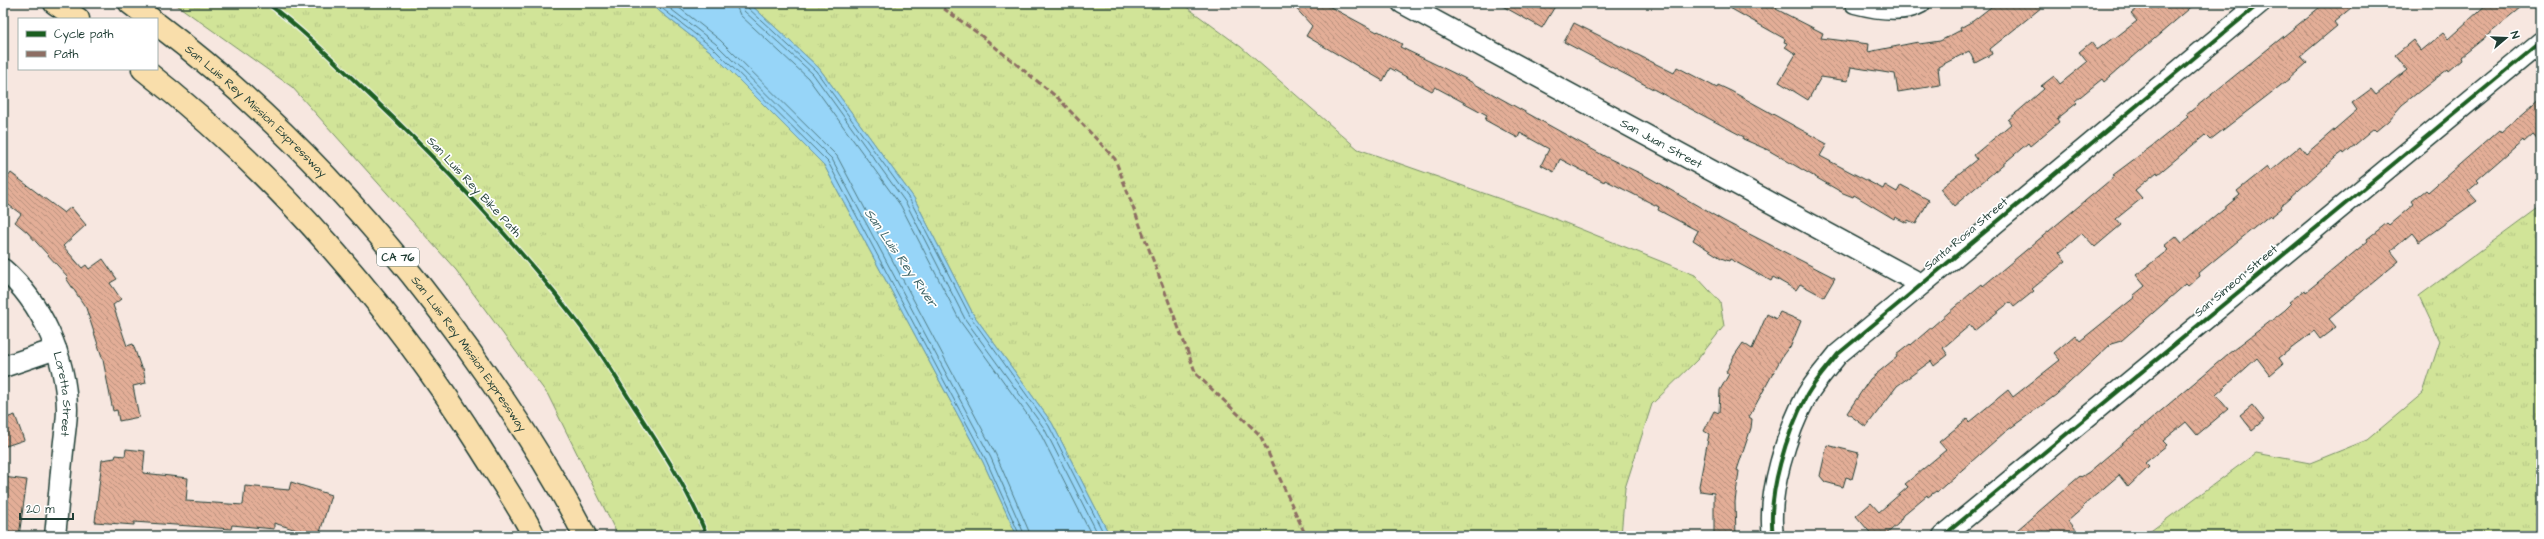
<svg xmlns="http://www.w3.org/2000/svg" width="2544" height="539" viewBox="0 0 2544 539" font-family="'Architects Daughter',sans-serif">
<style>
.grass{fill:url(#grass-tufts);stroke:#789066}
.water{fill:#97d5f8;stroke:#6798aa}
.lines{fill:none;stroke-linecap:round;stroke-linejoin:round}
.shore{stroke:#4f7a82;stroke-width:1}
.building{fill:url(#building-back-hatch);stroke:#1f3d34}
.minor-casing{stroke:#1f3d34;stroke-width:23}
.highway-casing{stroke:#1f3d34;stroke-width:25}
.minor{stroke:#fff;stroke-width:20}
.highway{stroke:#f9deab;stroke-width:22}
.quiet{stroke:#8d6e63;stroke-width:3;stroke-dasharray:6 3;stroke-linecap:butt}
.cycleway-casing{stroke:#fff;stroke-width:6}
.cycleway{stroke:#1b5e20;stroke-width:4}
.labels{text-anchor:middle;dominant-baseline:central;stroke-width:3.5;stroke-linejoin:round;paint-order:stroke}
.shield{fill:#fff;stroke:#627771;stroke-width:1}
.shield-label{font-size:11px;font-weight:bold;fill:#1f3d34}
.street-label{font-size:12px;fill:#1f3d34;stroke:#fff}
.water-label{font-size:13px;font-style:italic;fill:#3d6365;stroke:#fff}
</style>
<defs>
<pattern id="grass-tufts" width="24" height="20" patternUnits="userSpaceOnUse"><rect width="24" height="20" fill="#d1e498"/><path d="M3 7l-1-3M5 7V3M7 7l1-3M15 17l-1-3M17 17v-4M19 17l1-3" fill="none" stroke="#b3c484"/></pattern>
<pattern id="building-back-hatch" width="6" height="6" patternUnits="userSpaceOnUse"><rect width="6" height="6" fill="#e3ae97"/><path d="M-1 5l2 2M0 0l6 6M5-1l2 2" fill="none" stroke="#b78f7c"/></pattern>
</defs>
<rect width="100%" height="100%" fill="#f7e7e0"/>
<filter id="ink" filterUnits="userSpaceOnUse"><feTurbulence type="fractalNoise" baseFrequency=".025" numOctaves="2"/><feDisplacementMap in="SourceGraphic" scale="8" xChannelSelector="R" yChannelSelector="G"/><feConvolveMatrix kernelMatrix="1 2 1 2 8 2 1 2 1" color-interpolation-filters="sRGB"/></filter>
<g filter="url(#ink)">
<!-- grass -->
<g class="grass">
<polygon points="174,3 649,3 710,51 824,165 983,462 1017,536 618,536 548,395 456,270 292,87"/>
<polygon points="749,3 1181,3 1241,47 1358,149 1543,214 1695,275 1720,302 1724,326 1698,359 1652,404 1625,488 1621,536 1110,536 1052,423 973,314 914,198 819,68"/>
<polygon points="2541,206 2541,536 2144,536 2256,453 2310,463 2367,440 2423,393 2440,341 2419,296"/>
</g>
<!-- water -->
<polygon class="water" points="649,3 749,3 819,68 914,198 973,314 1052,423 1110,536 1017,536 983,462 824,165 710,51"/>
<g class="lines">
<!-- shore -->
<g class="shore">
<polyline points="655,3 713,48 828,162 986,460 1020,536"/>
<polyline points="663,3 716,44 832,159 991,458 1025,536"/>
<polyline points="673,3 720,40 837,156 996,455 1031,536"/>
<polyline points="735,3 740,15 808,78 901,206 960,321 1039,431 1092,536"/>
<polyline points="741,3 744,11 813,74 906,203 965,319 1044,428 1099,536"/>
<polyline points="746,3 748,8 816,71 910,200 970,316 1049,426 1105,536"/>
</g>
</g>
<!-- building -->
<g class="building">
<polygon points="1291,3 1323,3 1377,32 1378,31 1402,44 1400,47 1464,78 1606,157 1648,177 1724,221 1835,278 1824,297 1800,284 1796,290 1773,277 1771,281 1730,259 1729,261 1721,258 1693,240 1698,231 1658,210 1659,207 1605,180 1604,182 1560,159 1554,172 1541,165 1549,149 1520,133 1518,138 1485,120 1487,115 1435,87 1432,91 1390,68 1383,81 1306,36 1312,26"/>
<polygon points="1497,3 1557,3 1542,28"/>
<polygon points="1721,3 1780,3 1776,9 1823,33 1821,38 1869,44 1868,52 1918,42 1919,44 1940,41 1961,30 1960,28 1973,21 1996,3 2047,3 1990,49 1992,54 1975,63 1969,51 1938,67 1940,85 1898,92 1895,74 1851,67 1848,81 1821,77 1808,100 1779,82 1796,54 1785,47 1787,43 1784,42 1785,39"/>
<polygon points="2144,3 2196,3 2104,82 2102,79 2075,101 2077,103 2057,119 2059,122 2030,146 2028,143 1954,206 1940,189 1977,159 1974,155 2011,124 2008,120 2044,89 2041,86 2054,76 2060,84 2087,62 2079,52 2091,42 2097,50 2114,37 2115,38 2137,21 2131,14"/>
<polygon points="2325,3 2357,3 2334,22 2337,26 2301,56 2307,63 2289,79 2210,140 2205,135 2158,174 2157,172 2135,190 2142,198 2116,219 2121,225 2109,235 2095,247 2082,233 2059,253 2066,261 2032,289 2034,291 2014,307 2010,302 1974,331 1970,325 1943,348 1948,355 1934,366 1931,361 1897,386 1866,427 1847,413 1870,379 1897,357 1896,355 1910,344 1911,345 1970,294 1982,284 1983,286 2115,176 2113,175 2152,146 2188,117 2186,115"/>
<polygon points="2488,3 2527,3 2461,57 2462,60 2449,71 2448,69 2402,105 2388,121 2376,131 2374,129 2344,154 2343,152 2335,158 2281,206 2282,208 2271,217 2270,215 2217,258 2199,273 2200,276 2188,286 2186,284 2121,341 2111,344 2056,395 2005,432 1937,492 1936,491 1928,497 1927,495 1903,515 1898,524 1884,536 1873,536 1856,516 1871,503 1879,512 1908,487 1905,484 1946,450 1939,442 1967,419 1969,422 2008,390 2013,397 2060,360 2054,353 2075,335 2080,341 2135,297 2134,295 2145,286 2136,275 2168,250 2164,246 2176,236 2182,243 2240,195 2237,191 2267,167 2270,171 2300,146 2306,154 2357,110 2352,103 2371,89 2376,95 2407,70 2395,55 2413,40 2421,51 2443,33 2448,39"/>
<polygon points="1574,23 1674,73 1677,67 1717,88 1718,85 1731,91 1827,144 1820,156 1883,189 1885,185 1897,192 1901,185 1929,200 1916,224 1908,220 1907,223 1895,217 1894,219 1854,195 1853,197 1843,193 1768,150 1743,139 1744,137 1564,42"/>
<polygon points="2541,98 2541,143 2533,134 2524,142 2523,140 2477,180 2479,182 2468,191 2477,201 2419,242 2412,233 2391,251 2399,261 2329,319 2336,327 2320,339 2314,331 2279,358 2283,364 2270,375 2257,358 2216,395 2228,409 2197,435 2186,422 2163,441 2167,445 2145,463 2149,467 2128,487 2119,475 2083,506 2084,507 2068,521 2080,536 2010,536 2080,476 2081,477 2089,472 2228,354 2285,310 2291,304 2289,302 2305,290 2306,292 2368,241 2367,239 2387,223 2389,225 2414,204 2412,201 2426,190 2428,192 2499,130 2501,133"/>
<polygon points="11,173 64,213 71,207 86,225 63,246 82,268 86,265 89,269 103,259 117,279 110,283 121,299 113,305 127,346 133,344 141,368 143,368 146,383 133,386 139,417 119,421 117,410 113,411 103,360 86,308 66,278 68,277 27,232 15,222 21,214 6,203 8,201 3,197 3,184"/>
<polygon points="1780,312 1801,321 1790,348 1789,347 1783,355 1749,417 1752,419 1751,428 1737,470 1739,471 1735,502 1736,536 1714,536 1714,493 1700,491 1699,486 1709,434 1704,431 1714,411 1719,413 1720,390 1729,374 1726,372 1734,356 1743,343 1752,349 1767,314 1776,319"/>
<polygon points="2252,405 2264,420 2252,430 2240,415"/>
<polygon points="15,415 24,440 3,447 3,419"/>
<polygon points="1827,445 1859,453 1852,479 1846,477 1843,487 1825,482 1820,476"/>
<polygon points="126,449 145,451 143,473 188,478 186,501 243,505 245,486 289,490 291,482 331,495 319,536 302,536 303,532 274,523 274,529 232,525 231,529 134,522 134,525 95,522 102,460 115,458 116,455 125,456"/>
<polygon points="3,477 27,480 19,536 3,536"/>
</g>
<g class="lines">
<!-- minor casing -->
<g class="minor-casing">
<g id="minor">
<path id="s1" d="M1402 3 1921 284"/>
<path d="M1855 3C1874 8 1903 13 1920 3"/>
<path id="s2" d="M3 269C42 303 66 357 67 409 67 423 64 437 63 451 60 479 58 508 55 536"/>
<polyline points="3,367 56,349"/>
<path d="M1773 536C1767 494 1787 432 1807 395 1815 381 1828 367 1838 354L2260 3"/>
<polyline points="1943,536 2541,42"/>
</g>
</g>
<!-- highway casing -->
<g class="highway-casing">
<g id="highway">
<polyline points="55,3 78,19"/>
<polyline points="130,3 151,19"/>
<path id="s3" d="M157 24C288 123 399 248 492 383 526 432 558 483 585 536"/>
<path d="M143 69C277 174 391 306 481 449 499 478 519 506 534 536"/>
</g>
</g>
<!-- minor -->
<use href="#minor" class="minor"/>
<!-- highway -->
<use href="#highway" class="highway"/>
<!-- quiet -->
<polyline class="quiet" points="936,3 979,34 1058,98 1115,159 1196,374 1260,435 1306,536"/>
<!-- cycleway casing -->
<g class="cycleway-casing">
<g id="cycleway">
<path d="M267 3C306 32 341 68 376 101 454 176 527 254 591 340 608 363 622 388 637 411 663 451 689 491 707 536"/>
<path d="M1773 536C1767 494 1787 432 1807 395 1815 381 1828 367 1838 354L2260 3"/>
<polyline points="1943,536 2541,42"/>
</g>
</g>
<!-- cycleway -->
<use href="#cycleway" class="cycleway"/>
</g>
</g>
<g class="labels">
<!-- shield labels -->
<rect class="shield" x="377" y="248" width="42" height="18" rx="3"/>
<g class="shield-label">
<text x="398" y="257">CA 76</text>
</g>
<!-- street labels -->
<g class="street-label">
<text stroke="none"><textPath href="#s3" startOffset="132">San Luis Rey Mission Expressway</textPath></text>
<text stroke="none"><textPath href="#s1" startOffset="295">San Juan Street</textPath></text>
<text transform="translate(474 187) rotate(47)">San Luis Rey Bike Path</text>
<text transform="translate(1966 234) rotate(-40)">Santa Rosa Street</text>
<text transform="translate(2236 281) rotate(-40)">San Simeon Street</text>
<text stroke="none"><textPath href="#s3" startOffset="456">San Luis Rey Mission Expressway</textPath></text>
<text stroke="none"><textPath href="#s2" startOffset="143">Loretta Street</textPath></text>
</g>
<!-- water labels -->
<g class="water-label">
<text transform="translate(901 258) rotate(55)">San Luis Rey River</text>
</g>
</g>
<!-- margin -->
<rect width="2544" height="539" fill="none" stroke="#fff" stroke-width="16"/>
<rect x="8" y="8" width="2528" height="523" fill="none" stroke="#1f3d34" stroke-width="1.5" filter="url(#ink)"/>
<!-- legend -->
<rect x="18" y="18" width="140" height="52" fill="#ffffff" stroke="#a5b1ae"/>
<rect x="26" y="31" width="20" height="6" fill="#1b5e20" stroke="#a5b1ae"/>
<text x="54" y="38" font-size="12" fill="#1f3d34">Cycle path</text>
<rect x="26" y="51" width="20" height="6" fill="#8d6e63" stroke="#a5b1ae"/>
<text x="54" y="58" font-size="12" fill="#1f3d34">Path</text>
<!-- north arrow -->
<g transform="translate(2506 38) rotate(71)" stroke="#ffffff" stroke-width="3" paint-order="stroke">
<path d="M0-3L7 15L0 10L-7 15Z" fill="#1f3d34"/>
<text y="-6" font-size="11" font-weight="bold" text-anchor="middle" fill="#1f3d34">N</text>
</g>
<!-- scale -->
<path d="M20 513v6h53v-6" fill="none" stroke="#1f3d34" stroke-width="2"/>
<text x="26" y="513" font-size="12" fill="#1f3d34" stroke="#ffffff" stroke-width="3" paint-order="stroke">20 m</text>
</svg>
